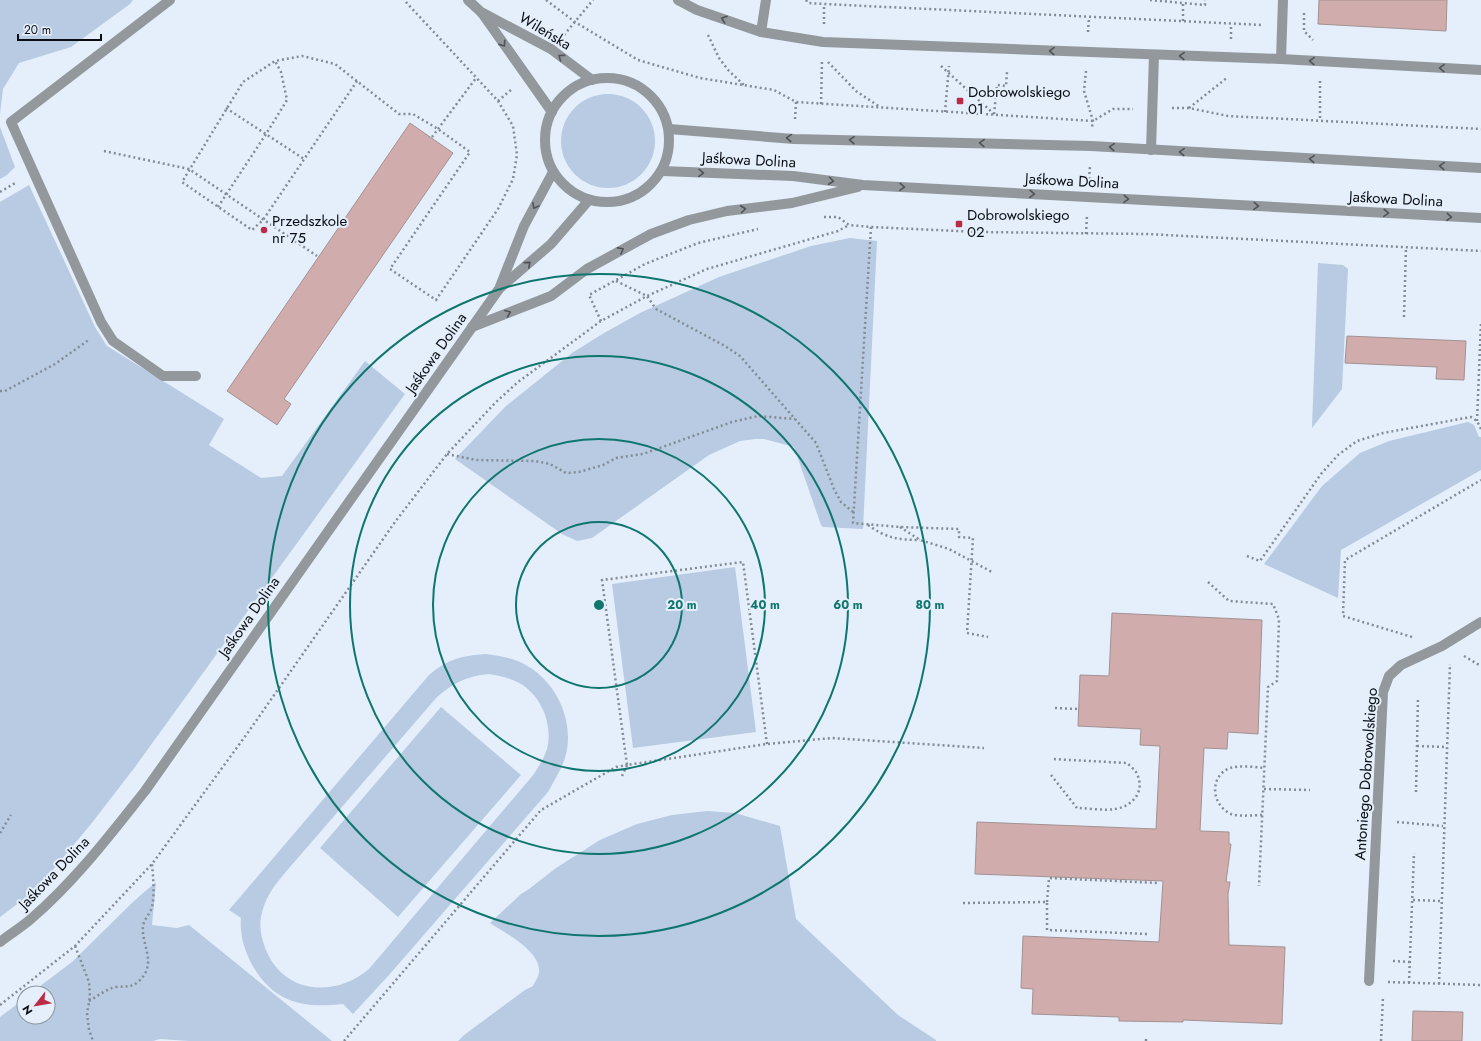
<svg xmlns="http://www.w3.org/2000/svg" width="1481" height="1041" viewBox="0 0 1481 1041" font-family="Jost,sans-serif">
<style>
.green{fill:#b8cbe2;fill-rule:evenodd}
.building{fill:#d1acad;stroke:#a29192}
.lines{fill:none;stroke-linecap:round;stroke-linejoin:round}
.path{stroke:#838b94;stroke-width:2.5;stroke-dasharray:2 3;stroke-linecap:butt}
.minor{stroke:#93989d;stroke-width:10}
.oneway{stroke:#4e5358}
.ring{fill:none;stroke:#0f766e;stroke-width:2}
.poi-dot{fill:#bb2a47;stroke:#e4effb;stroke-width:1.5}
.labels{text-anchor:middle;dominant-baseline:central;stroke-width:4;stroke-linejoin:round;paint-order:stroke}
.street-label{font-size:15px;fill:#0a0e12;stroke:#e4effb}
.poi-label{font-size:15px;fill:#0a0e12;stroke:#e4effb;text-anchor:start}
.centre{fill:#0f766e;stroke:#e4effb;stroke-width:2}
.ring-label{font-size:12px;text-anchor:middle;font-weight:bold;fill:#0f766e;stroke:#e4effb;stroke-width:4;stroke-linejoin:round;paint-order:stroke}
</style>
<rect width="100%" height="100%" fill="#e4effb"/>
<!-- green -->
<g class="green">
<polygon points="0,0 133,0 130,4 71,47 19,63 3,89 0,114"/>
<circle cx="608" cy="141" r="47"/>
<polygon points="0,127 15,167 7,175 0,179"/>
<polygon points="29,185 95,327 107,346 224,419 209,445 261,478 282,476 365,361 405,394 135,767 91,824 36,890 0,917 0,202"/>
<polygon points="850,238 877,241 863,529 823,527 821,525 794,447 764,439 755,439 740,441 709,455 592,538 577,541 562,534 455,459 506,406 572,353 604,333 640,313 719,277 811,246"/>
<polygon points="1318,263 1343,265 1348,269 1342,389 1312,428"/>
<polygon points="1468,422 1474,425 1479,437 1481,437 1481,470 1341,550 1338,598 1264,564 1322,486 1360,453 1389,441"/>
<polygon points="735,567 756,732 633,748 612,584"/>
<path d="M485 654C500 656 516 658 529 667 559 685 575 725 565 758 561 770 554 781 548 792L389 975 353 1014 343 1004C323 1006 304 1007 285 998 258 985 238 947 241 918L229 910 429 675C448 659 461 656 485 654ZM489 674C500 676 511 678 521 684 542 697 553 725 547 749 544 758 539 766 534 774L369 969C335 998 284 994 266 950 262 940 259 928 261 917 264 900 273 887 284 874L437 697C454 683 466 676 489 674Z"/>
<polygon points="441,707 521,775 398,917 320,848"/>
<path d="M707 811 735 813 780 826 796 919 898 1015 936 1040V1041H458L464 1035 525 990 533 986C535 982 539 976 539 972 541 951 505 933 490 923L521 894 529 889 556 868 600 840 637 824 672 815Z"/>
<polygon points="156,882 152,925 177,928 189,925 332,1041 189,1041 160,1039 153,1041 0,1041 0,1017 24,999 24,1017 48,1017 48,993 31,993 72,962 135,900"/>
</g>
<!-- building -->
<g class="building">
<polygon points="1319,0 1447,0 1446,31 1318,24"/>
<polygon points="410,123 453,153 284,399 291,404 277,425 227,391"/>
<polygon points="1347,336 1466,341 1464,380 1436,379 1437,367 1345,363"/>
<polygon points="1112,613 1262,620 1258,734 1228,732 1227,749 1204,748 1200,831 1229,832 1229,844 1231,844 1226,882 1230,882 1228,894 1229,945 1285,947 1282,1024 1183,1020 1183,1022 1119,1021 1119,1017 1032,1014 1033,989 1021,988 1023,936 1159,942 1163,881 975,874 977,822 1156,829 1160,746 1140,745 1141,729 1078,726 1080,675 1109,676"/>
<polygon points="1413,1011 1463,1012 1462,1041 1412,1041"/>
</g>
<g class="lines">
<!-- path -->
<g class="path">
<polyline points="546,0 575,22 638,60 700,78 774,90 796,102 1093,121 1113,109 1133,109"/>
<polyline points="806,0 808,3 824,4 1263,25"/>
<polyline points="1150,0 1205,5 1205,0"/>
<polyline points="1304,13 1304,31 1313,40"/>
<polyline points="1183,21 1183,3"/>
<polyline points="824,24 824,4"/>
<polyline points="1088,32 1089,17"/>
<polyline points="564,35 593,0"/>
<polyline points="708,35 719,58 729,71 744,85"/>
<polyline points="1231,39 1231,24"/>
<polyline points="828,62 856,91 880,107"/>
<polyline points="941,66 994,114"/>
<polyline points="1086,71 1084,91 1093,121 1092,127"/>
<polyline points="357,81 263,220 252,230 182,182 243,82 275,61 302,56 335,64 399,114 413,114 438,129 470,152 390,269 436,300 498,209 513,179 517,155 513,126 498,101 404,0"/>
<polyline points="1320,81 1320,121"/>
<polyline points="498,101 512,89"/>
<polyline points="821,104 822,61"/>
<polyline points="226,108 304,159"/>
<polyline points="1172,108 1189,108 1228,116 1481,129"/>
<polyline points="1189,108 1228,77"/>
<polyline points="945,112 949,66"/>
<polyline points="994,114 997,85 1006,86 1007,71"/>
<polyline points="795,119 796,102"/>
<polyline points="432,137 476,78"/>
<polyline points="104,151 189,169 317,256"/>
<polyline points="1089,179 1090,166"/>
<polyline points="0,192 17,182"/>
<polyline points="218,207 266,134 287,100 281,72 275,61"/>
<polyline points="824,217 838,217 849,225 871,227 979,232 1146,234 1481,251"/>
<polyline points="871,227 853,523 900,527 959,529 959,537 973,538 967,633 988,637"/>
<polyline points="1086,234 1087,215"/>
<polyline points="616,281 647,296 656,309 725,346 740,356 816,443 834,489 841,502 853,512"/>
<polyline points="1404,317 1406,247"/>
<polyline points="601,321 589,295 645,264 698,243 758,229"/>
<polyline points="0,391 5,391 55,364 90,339"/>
<polyline points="1477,421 1481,322"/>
<polyline points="447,454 476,460 535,461 550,464 566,473 579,472 603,465 616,458 643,454 732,422 758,416 795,419"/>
<path d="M868 525C886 538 898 540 920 540"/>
<polyline points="900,527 920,540 949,549 992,572"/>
<polyline points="1247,556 1260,561 1321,474 1338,455 1357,441 1383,433 1471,417 1477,421 1481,429"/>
<polyline points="1208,582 1229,601 1273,604 1279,619 1277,681 1268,687 1259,886"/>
<polyline points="1412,637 1343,616 1345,560 1481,480"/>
<polyline points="1464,656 1481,666"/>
<polyline points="1055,708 1078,709"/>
<polyline points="767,744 743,562 602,580 627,765 767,744 832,738 984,748"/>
<polyline points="1417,746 1447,747"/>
<path d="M1051 775 1077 808C1089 808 1104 811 1115 809 1134 806 1146 790 1136 772 1134 769 1130 766 1127 763L1052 759"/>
<polyline points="622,776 627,765"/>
<polyline points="1264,789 1310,790"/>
<polyline points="1416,792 1418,698"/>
<path d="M1262 815C1253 815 1240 817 1231 814 1211 805 1209 776 1230 768 1240 765 1254 767 1265 768"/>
<polyline points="1397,822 1443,826"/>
<polyline points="0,833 11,815"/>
<polyline points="1413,900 1441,901"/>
<polyline points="1047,902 1049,878 1159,883"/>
<polyline points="963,903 1047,902 1047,930 1148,934"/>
<polyline points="75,946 89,982 90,997 87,1013 89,1030 93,1041"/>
<polyline points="1393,961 1410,962"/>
<polyline points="1388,982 1481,985"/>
<polyline points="1409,983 1414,853"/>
<polyline points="1439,984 1450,664"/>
<path d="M89 1001C98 996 106 989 116 987 125 986 132 988 139 981 158 963 141 946 143 926 144 919 150 914 152 907 155 893 153 877 152 864"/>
<polyline points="0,1005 75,946 152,864 249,731 395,522 447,454 496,402 518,382 601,321 647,296 707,269 838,231 849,225"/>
<polyline points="344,1041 541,810 616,767 627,765"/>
<polyline points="1146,1041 1146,1039"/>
<polyline points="1381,1041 1383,996"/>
</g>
<!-- minor -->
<g class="minor">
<polyline points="170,0 11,122 101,322 113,341 163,376 196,376"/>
<polyline points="468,0 481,12 551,49 592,80"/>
<polyline points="678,0 697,10 761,32 823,42 1281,59 1481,70"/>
<polyline points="482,13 552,112"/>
<polyline points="761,32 766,0"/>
<polyline points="1281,59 1283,0"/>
<circle cx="607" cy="140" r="62"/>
<polyline points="669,129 794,139 1091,146 1481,168"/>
<polyline points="1151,150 1154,55"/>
<polyline points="662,171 793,176 863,185 1481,218"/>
<polyline points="500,288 551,244 589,200"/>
<polyline points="472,327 551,296 587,269 651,234 689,220 727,211 792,203 858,187"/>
<path d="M0 942C10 934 22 927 32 918 75 881 109 836 145 791L499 289 524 226 553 172"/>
<polyline points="1369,981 1383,692 1389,676 1401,665 1442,646 1481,622"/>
</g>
</g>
<!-- one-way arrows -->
<defs><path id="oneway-chevron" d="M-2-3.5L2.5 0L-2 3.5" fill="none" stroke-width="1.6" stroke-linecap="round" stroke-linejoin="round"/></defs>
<g class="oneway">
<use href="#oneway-chevron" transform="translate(724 19) rotate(-161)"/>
<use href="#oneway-chevron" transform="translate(503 44) rotate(55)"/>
<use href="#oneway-chevron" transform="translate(1052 51) rotate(-178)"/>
<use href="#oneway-chevron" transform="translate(1182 56) rotate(-178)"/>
<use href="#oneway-chevron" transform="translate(561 57) rotate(-144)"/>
<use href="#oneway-chevron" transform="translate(1312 61) rotate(-178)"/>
<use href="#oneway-chevron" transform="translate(1442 68) rotate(-177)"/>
<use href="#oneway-chevron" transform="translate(789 138) rotate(-177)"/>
<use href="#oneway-chevron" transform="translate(852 140) rotate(-178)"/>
<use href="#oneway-chevron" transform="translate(982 143) rotate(-178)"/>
<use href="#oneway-chevron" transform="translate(1112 147) rotate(-176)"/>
<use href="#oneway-chevron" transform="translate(1182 152) rotate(-177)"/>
<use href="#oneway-chevron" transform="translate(1312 159) rotate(-177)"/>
<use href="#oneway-chevron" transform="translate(1442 166) rotate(-177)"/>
<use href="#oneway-chevron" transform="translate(701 173) rotate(2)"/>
<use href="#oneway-chevron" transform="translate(831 181) rotate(7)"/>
<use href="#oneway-chevron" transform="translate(902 187) rotate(3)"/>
<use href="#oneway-chevron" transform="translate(1032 194) rotate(3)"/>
<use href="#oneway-chevron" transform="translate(1126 199) rotate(3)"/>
<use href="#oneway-chevron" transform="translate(535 206) rotate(118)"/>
<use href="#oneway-chevron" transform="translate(1256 206) rotate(3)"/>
<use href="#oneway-chevron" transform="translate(743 209) rotate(-7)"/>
<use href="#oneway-chevron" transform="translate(1386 213) rotate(3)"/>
<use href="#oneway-chevron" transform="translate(1449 217) rotate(3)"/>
<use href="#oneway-chevron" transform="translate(621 250) rotate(-29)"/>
<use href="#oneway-chevron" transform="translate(528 264) rotate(-41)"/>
<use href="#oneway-chevron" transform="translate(508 313) rotate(-22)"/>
</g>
<!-- distance rings -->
<g class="ring">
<circle cx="599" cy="605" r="83"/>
<circle cx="599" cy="605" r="166"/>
<circle cx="599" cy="605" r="249"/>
<circle cx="599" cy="605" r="331"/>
</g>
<!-- markers -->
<g class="poi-dot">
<rect x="956" y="97" width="8" height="8" rx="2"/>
<rect x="955" y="220" width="8" height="8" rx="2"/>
<circle cx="264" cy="230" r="4"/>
</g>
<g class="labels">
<!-- street labels -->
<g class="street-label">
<text transform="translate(545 31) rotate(31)">Wileńska</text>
<text transform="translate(749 160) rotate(3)">Jaśkowa Dolina</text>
<text transform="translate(1072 181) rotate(3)">Jaśkowa Dolina</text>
<text transform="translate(1396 199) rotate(3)">Jaśkowa Dolina</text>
<text transform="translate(436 353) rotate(-55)">Jaśkowa Dolina</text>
<text transform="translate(249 617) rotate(-55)">Jaśkowa Dolina</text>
<text transform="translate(1366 774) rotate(-86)">Antoniego Dobrowolskiego</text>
<text transform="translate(54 873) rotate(-46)">Jaśkowa Dolina</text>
</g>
<!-- poi labels -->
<g class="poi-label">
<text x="968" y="92">Dobrowolskiego<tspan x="968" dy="17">01</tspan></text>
<text x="967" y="215">Dobrowolskiego<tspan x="967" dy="17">02</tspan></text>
<text x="272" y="221">Przedszkole<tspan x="272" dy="17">nr 75</tspan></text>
</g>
</g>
<circle cx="599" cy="605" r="6" class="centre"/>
<g class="ring-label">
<text x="682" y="609">20 m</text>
<text x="765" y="609">40 m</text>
<text x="848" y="609">60 m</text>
<text x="930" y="609">80 m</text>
</g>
<!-- north arrow -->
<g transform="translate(36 1005) rotate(239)"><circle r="19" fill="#e4effb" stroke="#8d959e"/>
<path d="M0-3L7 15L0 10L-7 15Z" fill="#bb2a47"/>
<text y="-6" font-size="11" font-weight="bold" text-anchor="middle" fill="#0a0e12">N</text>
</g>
<!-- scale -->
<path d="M18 34v6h83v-6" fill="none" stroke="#0a0e12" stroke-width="2"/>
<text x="24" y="34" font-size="12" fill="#0a0e12" stroke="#e4effb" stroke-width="3" paint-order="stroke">20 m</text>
</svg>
